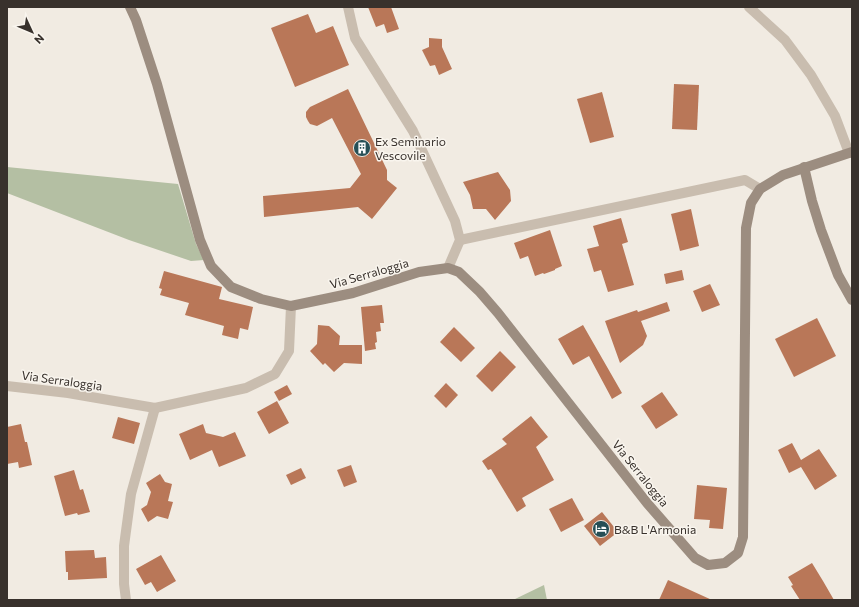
<svg xmlns="http://www.w3.org/2000/svg" width="859" height="607" viewBox="0 0 859 607" font-family="Commissioner,sans-serif">
<style>
.green{fill:#b4bfa3}
.building{fill:#b97758}
.lines{fill:none;stroke-linecap:round;stroke-linejoin:round}
.street{stroke:#c9bdaf;stroke-width:10}
.secondary{stroke:#9c8d80;stroke-width:10}
.labels{text-anchor:middle;dominant-baseline:central;stroke-width:3;stroke-linejoin:round;paint-order:stroke}
.poi-label{font-size:12px;fill:#38312c;stroke:#f9f5ee;text-anchor:start}
.street-label{font-size:12px;fill:#38312c;stroke:#f9f5ee}
</style>
<rect width="100%" height="100%" fill="#f1ebe2"/>
<!-- green -->
<g class="green">
<polygon points="7,167 178,184 196,244 204,260 191,261 129,240 7,193"/>
<polygon points="544,585 547,600 513,600"/>
</g>
<!-- building -->
<g class="building">
<polygon points="368,7 391,7 399,29 387,33 384,24 376,27"/>
<polygon points="308,14 316,33 333,26 349,65 295,87 271,28"/>
<polygon points="429,38 442,39 442,47 452,69 439,75 435,65 430,66 422,50 429,47"/>
<polygon points="674,84 699,85 697,130 672,129"/>
<polygon points="348,89 387,170 387,180 397,188 372,219 358,207 264,217 263,196 350,188 361,174 332,118 317,126 310,124 308,121 306,117 306,112 310,107"/>
<polygon points="602,92 614,137 590,143 577,99"/>
<polygon points="498,172 510,190 511,201 495,220 486,209 473,209 470,195 463,182"/>
<polygon points="691,209 699,246 680,251 671,214"/>
<polygon points="621,218 628,242 622,244 634,285 608,292 601,270 594,272 587,249 599,246 593,226"/>
<polygon points="550,230 562,266 555,269 555,270 544,274 543,273 535,276 528,256 520,259 514,243"/>
<polygon points="682,270 684,280 666,284 664,274"/>
<polygon points="164,271 222,287 219,299 253,307 248,330 240,328 238,339 222,335 224,326 185,315 189,303 160,295 162,289 159,288"/>
<polygon points="710,284 720,305 702,312 693,291"/>
<polygon points="667,302 670,311 641,321 647,336 643,345 620,363 605,321 637,310 638,312"/>
<polygon points="382,305 384,323 380,323 381,331 376,332 377,342 375,343 376,349 365,351 361,307"/>
<polygon points="817,318 836,356 794,377 775,339"/>
<polygon points="318,325 329,326 340,336 339,345 362,345 362,364 344,363 334,372 325,363 323,365 310,351 317,344"/>
<polygon points="583,325 622,393 612,399 589,356 573,365 558,339"/>
<polygon points="454,327 475,348 461,362 440,342"/>
<polygon points="500,351 516,367 492,392 476,376"/>
<polygon points="446,383 458,395 446,408 434,396"/>
<polygon points="287,385 292,394 279,401 274,392"/>
<polygon points="662,392 678,415 656,429 641,406"/>
<polygon points="277,401 289,423 269,434 257,412"/>
<polygon points="531,416 548,437 536,447 554,480 522,498 526,506 517,512 491,469 488,470 482,461 507,444 502,439"/>
<polygon points="118,417 140,423 134,444 112,438"/>
<polygon points="21,424 25,442 27,442 32,465 19,468 18,462 7,464 7,427"/>
<polygon points="203,424 206,433 223,437 235,432 246,456 219,467 212,450 190,460 179,434"/>
<polygon points="792,443 801,460 819,449 837,476 815,490 801,467 789,473 778,450"/>
<polygon points="351,465 357,482 344,487 337,470"/>
<polygon points="301,468 306,478 291,485 286,475"/>
<polygon points="74,470 80,490 83,489 90,512 78,515 77,513 65,516 54,476"/>
<polygon points="160,474 165,482 172,484 168,501 173,502 168,519 157,516 148,522 141,509 147,505 151,492 146,483"/>
<polygon points="697,485 727,488 723,529 709,528 710,520 694,519"/>
<polygon points="572,498 584,520 561,532 549,509"/>
<polygon points="602,512 618,532 600,546 584,526"/>
<polygon points="94,550 95,558 106,557 107,578 68,580 68,572 66,572 65,551"/>
<polygon points="161,555 176,581 157,592 151,582 145,585 136,569"/>
<polygon points="812,563 823,581 834,600 800,600 791,586 793,585 788,577"/>
<polygon points="668,580 712,600 659,600"/>
</g>
<g class="lines">
<!-- street -->
<g class="street">
<polyline points="348,7 355,38 413,131 455,221 460,240 448,268"/>
<polyline points="749,7 785,40 811,75 835,116 849,153"/>
<polyline points="460,240 745,180 760,189"/>
<polyline points="7,386 68,393 155,408 246,388 275,374 289,351 291,306"/>
<polyline points="126,600 124,584 124,546 131,494 155,408"/>
</g>
<!-- secondary -->
<g class="secondary">
<polyline points="130,7 136,20 157,84 200,240 211,266 231,287 261,299 291,306 353,293 419,272 448,268 459,272 479,291 498,313 647,503 695,558 708,565 725,563 738,553 743,537 746,228 751,203 760,189 783,175 852,152"/>
<polyline points="804,167 812,201 821,230 838,275 852,300"/>
</g>
</g>
<!-- icons -->
<defs>
<g id="building-disc" transform="scale(0.9)"><circle r="9.5" fill="#264f56" stroke="#f9f5ee"/><path d="M-4-6H4V6H1V3H-1V6H-4ZM-2.5-4.3h1.7v1.8h-1.7ZM.8-4.3h1.7v1.8H.8ZM-2.5-1h1.7V.8h-1.7ZM.8-1h1.7V.8H.8Z" fill="#fff"/></g>
<g id="hotel-disc" transform="scale(0.9)"><circle r="9.5" fill="#264f56" stroke="#f9f5ee"/><path d="M-6-4.5h1.5V1H6V5H4.5V3h-9V5H-6ZM-4 0a1.8 1.8 0 1 1 3.6 0ZM.5 0V-2.5h3Q6-2.5 6 0Z" fill="#fff"/></g>
</defs>
<g fill-rule="evenodd">
<use href="#building-disc" x="362" y="148"/>
<use href="#hotel-disc" x="601" y="529"/>
</g>
<g class="labels">
<!-- poi labels -->
<g class="poi-label">
<text x="375" y="141">Ex Seminario<tspan x="375" dy="14">Vescovile</tspan></text>
<text x="614" y="529">B&amp;B L'Armonia</text>
</g>
<!-- street labels -->
<g class="street-label">
<text transform="translate(369 273) rotate(-16)">Via Serraloggia</text>
<text transform="translate(62 380) rotate(8)">Via Serraloggia</text>
<text transform="translate(641 473) rotate(51)">Via Serraloggia</text>
</g>
</g>
<!-- border -->
<rect width="859" height="607" fill="none" stroke="#38312c" stroke-width="16"/>
<!-- north arrow -->
<g transform="translate(32 32) rotate(134)" stroke="#f9f5ee" stroke-width="3" paint-order="stroke">
<path d="M0-3L7 15L0 10L-7 15Z" fill="#38312c"/>
<text y="-6" font-size="11" font-weight="bold" text-anchor="middle" fill="#38312c">N</text>
</g>
</svg>
